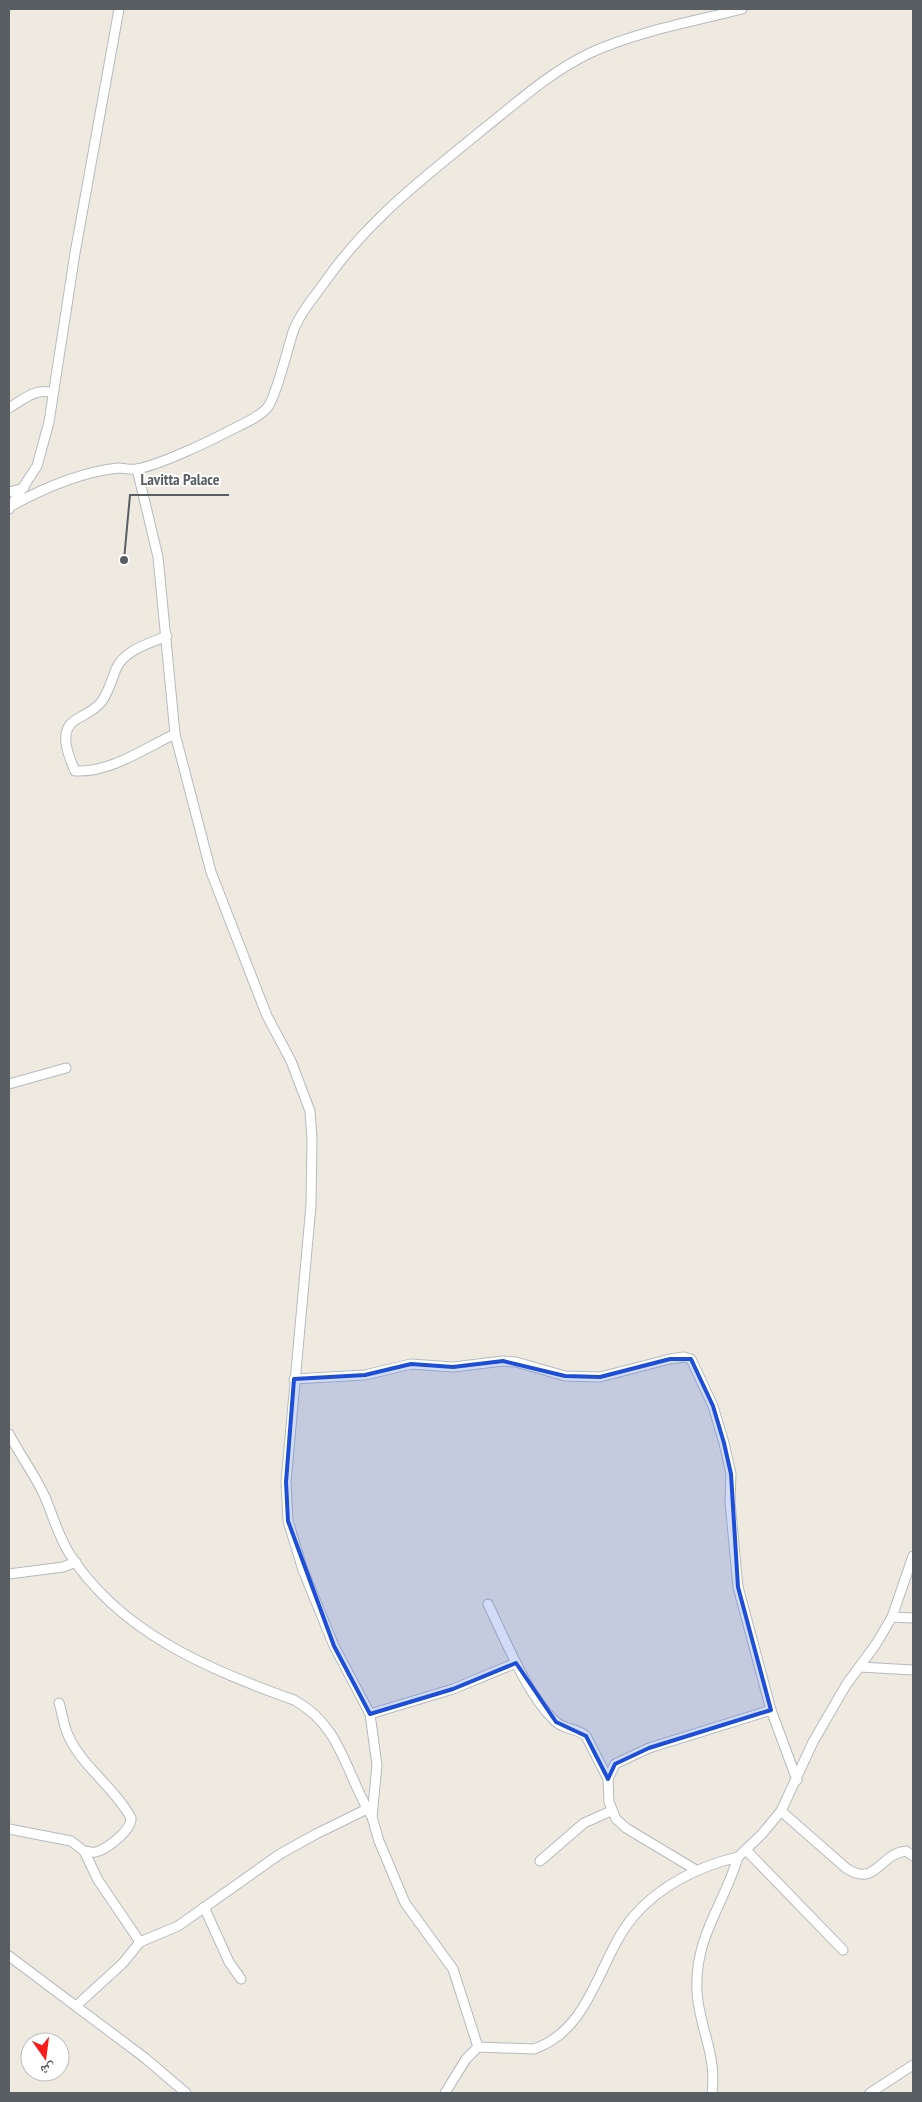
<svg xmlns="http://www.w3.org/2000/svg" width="922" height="2102" viewBox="0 0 922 2102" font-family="'PT Sans Narrow','Noto Naskh Arabic',sans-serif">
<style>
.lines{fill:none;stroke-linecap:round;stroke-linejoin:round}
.minor-casing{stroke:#b6babf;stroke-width:11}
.minor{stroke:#fff;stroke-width:9}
.marked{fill:#1d4ed8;fill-opacity:0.2;stroke:#1d4ed8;stroke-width:4;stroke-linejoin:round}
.leader{fill:none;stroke:#595e63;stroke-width:2}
.callout-dot{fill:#595e63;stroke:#fff;stroke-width:2}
.callout-label{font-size:16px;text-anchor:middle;font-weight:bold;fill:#595e63;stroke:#fff;stroke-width:4;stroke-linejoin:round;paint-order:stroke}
</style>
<rect width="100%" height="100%" fill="#eeeae0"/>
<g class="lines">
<!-- minor casing -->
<g class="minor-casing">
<g id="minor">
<path d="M9 408C23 400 36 387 53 393"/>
<polyline points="137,469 158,557 175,734 211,872 267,1016 291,1061 310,1111 312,1139 311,1205 286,1482 288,1521 303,1570 334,1646 370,1714 377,1765 372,1817 379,1841 405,1903 453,1969 478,2047"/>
<polyline points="9,492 24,488"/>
<path d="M13 505C44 488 82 472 118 468 124 468 130 470 137 469 159 465 206 443 227 432 240 425 257 419 267 408 276 398 288 346 294 329 301 311 316 295 327 279 370 218 424 178 481 131 515 104 550 72 590 53 638 31 692 22 742 9"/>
<polyline points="9,509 37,466 49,422 75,253 119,9"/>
<path d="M167 636C150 643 124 650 116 669 112 679 109 691 102 701 95 711 84 714 74 721 58 732 69 757 75 771 110 773 145 748 175 734"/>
<polyline points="9,1084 66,1068"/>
<polyline points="294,1379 365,1375 411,1364 453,1367 503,1361 516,1362 565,1376 600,1377 670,1359 684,1357 691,1359 713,1406 724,1443 731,1474 730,1502 738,1587 771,1710 797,1780"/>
<path d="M9 1434C20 1455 35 1475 45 1497 53 1516 58 1535 69 1553 120 1633 208 1669 294 1700 342 1726 345 1773 372 1817"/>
<polyline points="9,1574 63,1567 76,1562"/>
<path d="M488 1604C505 1639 527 1695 555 1721 564 1730 577 1728 586 1736L608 1779"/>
<polyline points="892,1617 913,1618"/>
<polyline points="860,1667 913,1670"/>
<path d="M59 1703C62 1712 63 1721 66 1730 78 1764 114 1786 131 1818 132 1830 107 1849 96 1852 93 1853 87 1851 84 1851"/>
<polyline points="370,1714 453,1689 516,1663"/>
<polyline points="781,1811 813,1742 846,1685 876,1644 892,1617 913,1556"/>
<polyline points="9,1829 71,1841 84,1851 98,1880 140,1942"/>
<polyline points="746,1850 843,1950"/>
<path d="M738 1857 762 1834 781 1811 846 1868C876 1888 879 1854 906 1851L913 1856"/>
<polyline points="540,1861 584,1823 611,1811"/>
<polyline points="696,1870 626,1828 616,1819 609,1802 608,1779 615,1764 649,1748 771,1710"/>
<polyline points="204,1907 229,1962 241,1979"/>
<polyline points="9,1956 145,2058 186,2093"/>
<polyline points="76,2006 123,1963 140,1942 178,1926 280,1854 316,1834 367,1809"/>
<path d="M445 2093 466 2059 478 2047 534 2049C592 2029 598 1959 633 1917 659 1886 699 1866 738 1857 724 1905 694 1937 697 1992 699 2028 717 2053 712 2093"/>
<polyline points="870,2093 913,2065"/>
</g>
</g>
<!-- minor -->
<use href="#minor" class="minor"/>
</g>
<!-- marked area -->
<path class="marked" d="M670 1359H691L713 1406 724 1443 731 1474 738 1587 771 1710 649 1748 615 1764 608 1779 586 1736 556 1722 516 1663 453 1689 370 1714 334 1646 288 1521 286 1482 294 1379 365 1375 411 1364 453 1367 503 1361 565 1376 600 1377Z"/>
<!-- callouts -->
<path class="leader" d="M124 560L130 495H229"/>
<circle class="callout-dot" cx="124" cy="560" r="5"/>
<g class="callout-label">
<text x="180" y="485">Lavitta Palace</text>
</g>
<!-- border -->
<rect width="922" height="2102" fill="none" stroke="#595e63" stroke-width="20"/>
<!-- north arrow -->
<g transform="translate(45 2057) rotate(166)"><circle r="24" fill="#ffffff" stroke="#bdbfc1"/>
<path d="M0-4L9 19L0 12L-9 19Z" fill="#fa1c1a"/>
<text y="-8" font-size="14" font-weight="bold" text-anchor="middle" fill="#595e63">ش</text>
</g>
</svg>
